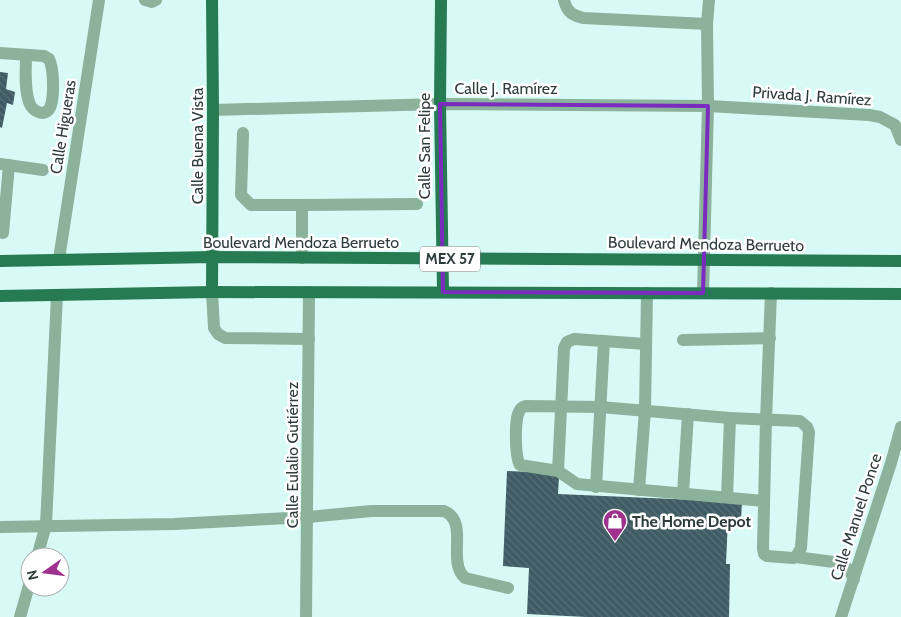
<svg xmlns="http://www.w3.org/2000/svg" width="901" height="617" viewBox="0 0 901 617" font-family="Cabin,sans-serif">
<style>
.building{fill:url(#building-back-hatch)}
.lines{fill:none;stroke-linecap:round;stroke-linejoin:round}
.minor{stroke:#8bb29b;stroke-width:12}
.major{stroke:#277b53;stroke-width:12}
.marked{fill:none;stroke:#7b2cbf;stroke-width:4;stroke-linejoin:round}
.labels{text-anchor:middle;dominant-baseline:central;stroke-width:5;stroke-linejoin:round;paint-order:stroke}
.shield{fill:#fff;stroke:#6d7676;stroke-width:1}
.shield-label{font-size:15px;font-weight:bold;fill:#2e3c3b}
.street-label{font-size:16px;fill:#2e3c3b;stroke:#fff}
.poi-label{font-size:16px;font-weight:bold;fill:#2e3c3b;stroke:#fff;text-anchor:start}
</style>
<defs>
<pattern id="building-back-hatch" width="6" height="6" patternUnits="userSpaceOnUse" patternTransform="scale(1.25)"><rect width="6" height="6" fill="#3f5b63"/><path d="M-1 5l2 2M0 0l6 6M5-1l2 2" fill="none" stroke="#597076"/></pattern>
</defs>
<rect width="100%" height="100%" fill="#d8faf6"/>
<!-- building -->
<g class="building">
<polygon points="0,72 8,73 6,89 15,92 13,105 7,103 2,128 0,127"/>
<polygon points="507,471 554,473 559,477 558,494 742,502 741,520 728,519 726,564 730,564 729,617 586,617 527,614 529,568 503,566"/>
</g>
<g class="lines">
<!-- minor -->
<g class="minor">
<polyline points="145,0 152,2 156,0"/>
<path d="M564 0C567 12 572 15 583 18L707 24"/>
<path d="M0 53 44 56 49 59C54 69 54 95 51 105 47 119 32 112 29 102 24 87 26 70 26 55"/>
<polyline points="213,110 440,104 708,106 869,115 880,117 895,125 901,140"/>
<polyline points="243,133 241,195 251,205 302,205 302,258"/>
<polyline points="0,164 43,170"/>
<polyline points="302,205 417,204"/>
<polyline points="3,233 9,165"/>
<polyline points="59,259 99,0"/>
<polyline points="212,292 214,328 218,334 225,338 309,339"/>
<polyline points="703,293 708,106 707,24 709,0"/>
<polyline points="683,340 770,338"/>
<polyline points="558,471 564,348 567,342 574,339 646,344"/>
<polyline points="596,487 604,341"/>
<polyline points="639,490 645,410 647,293"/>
<polyline points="683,493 688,414"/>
<polyline points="727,497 730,418"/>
<path d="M764 501 577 484 558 471 520 465C515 457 514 417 520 410 522 407 523 407 526 406L600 407 730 418 800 421 807 427 809 432 801 548 796 557 793 558 767 556 764 554 763 549 766 419 771 293"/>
<path d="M0 527 174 524 308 517 371 511H444C470 522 446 561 465 578L508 588"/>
<polyline points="37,557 46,525 57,295"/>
<polyline points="796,557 841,563 849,570 854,579"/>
<polyline points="20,617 30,582"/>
<polyline points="306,617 309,292"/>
<polyline points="841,617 891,463 901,427"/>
</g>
<!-- major -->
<g class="major">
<polyline points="441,0 440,104 443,292"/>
<polyline points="0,261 213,257 901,261"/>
<polyline points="212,292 213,110 212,0"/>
<polyline points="0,296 212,292 901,294"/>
</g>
</g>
<!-- marked area -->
<path class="marked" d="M440 104 708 106 703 293 443 292Z"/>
<!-- icons -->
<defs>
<g id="shop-pin" transform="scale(1.25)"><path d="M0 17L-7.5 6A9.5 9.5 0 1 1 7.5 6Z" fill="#9f318f" stroke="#fff"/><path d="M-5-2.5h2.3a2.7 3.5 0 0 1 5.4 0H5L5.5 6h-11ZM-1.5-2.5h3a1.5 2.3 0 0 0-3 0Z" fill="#fff"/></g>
</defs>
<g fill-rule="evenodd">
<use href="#shop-pin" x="615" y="521"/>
</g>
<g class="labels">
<!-- shield labels -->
<rect class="shield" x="420" y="246.5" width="60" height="25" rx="4"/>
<g class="shield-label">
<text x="450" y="259">MEX 57</text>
</g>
<!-- street labels -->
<g class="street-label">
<text x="506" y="88">Calle J. Ramírez</text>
<text transform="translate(812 96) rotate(4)">Privada J. Ramírez</text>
<text transform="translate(63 127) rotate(-81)">Calle Higueras</text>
<text transform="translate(197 146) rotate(-90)">Calle Buena Vista</text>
<text transform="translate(424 146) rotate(-90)">Calle San Felipe</text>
<text x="301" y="242">Boulevard Mendoza Berrueto</text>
<text transform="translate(706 244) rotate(1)">Boulevard Mendoza Berrueto</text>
<text transform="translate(292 455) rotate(-90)">Calle Eulalio Gutiérrez</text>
<text transform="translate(856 517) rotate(-72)">Calle Manuel Ponce</text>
</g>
<!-- poi labels -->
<g class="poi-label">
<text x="632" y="521">The Home Depot</text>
</g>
</g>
<!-- north arrow -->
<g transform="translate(45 572) rotate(256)"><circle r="24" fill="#ffffff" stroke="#abb1b1"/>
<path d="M0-4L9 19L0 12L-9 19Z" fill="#9f318f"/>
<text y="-8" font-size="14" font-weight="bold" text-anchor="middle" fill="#2e3c3b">N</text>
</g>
</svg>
